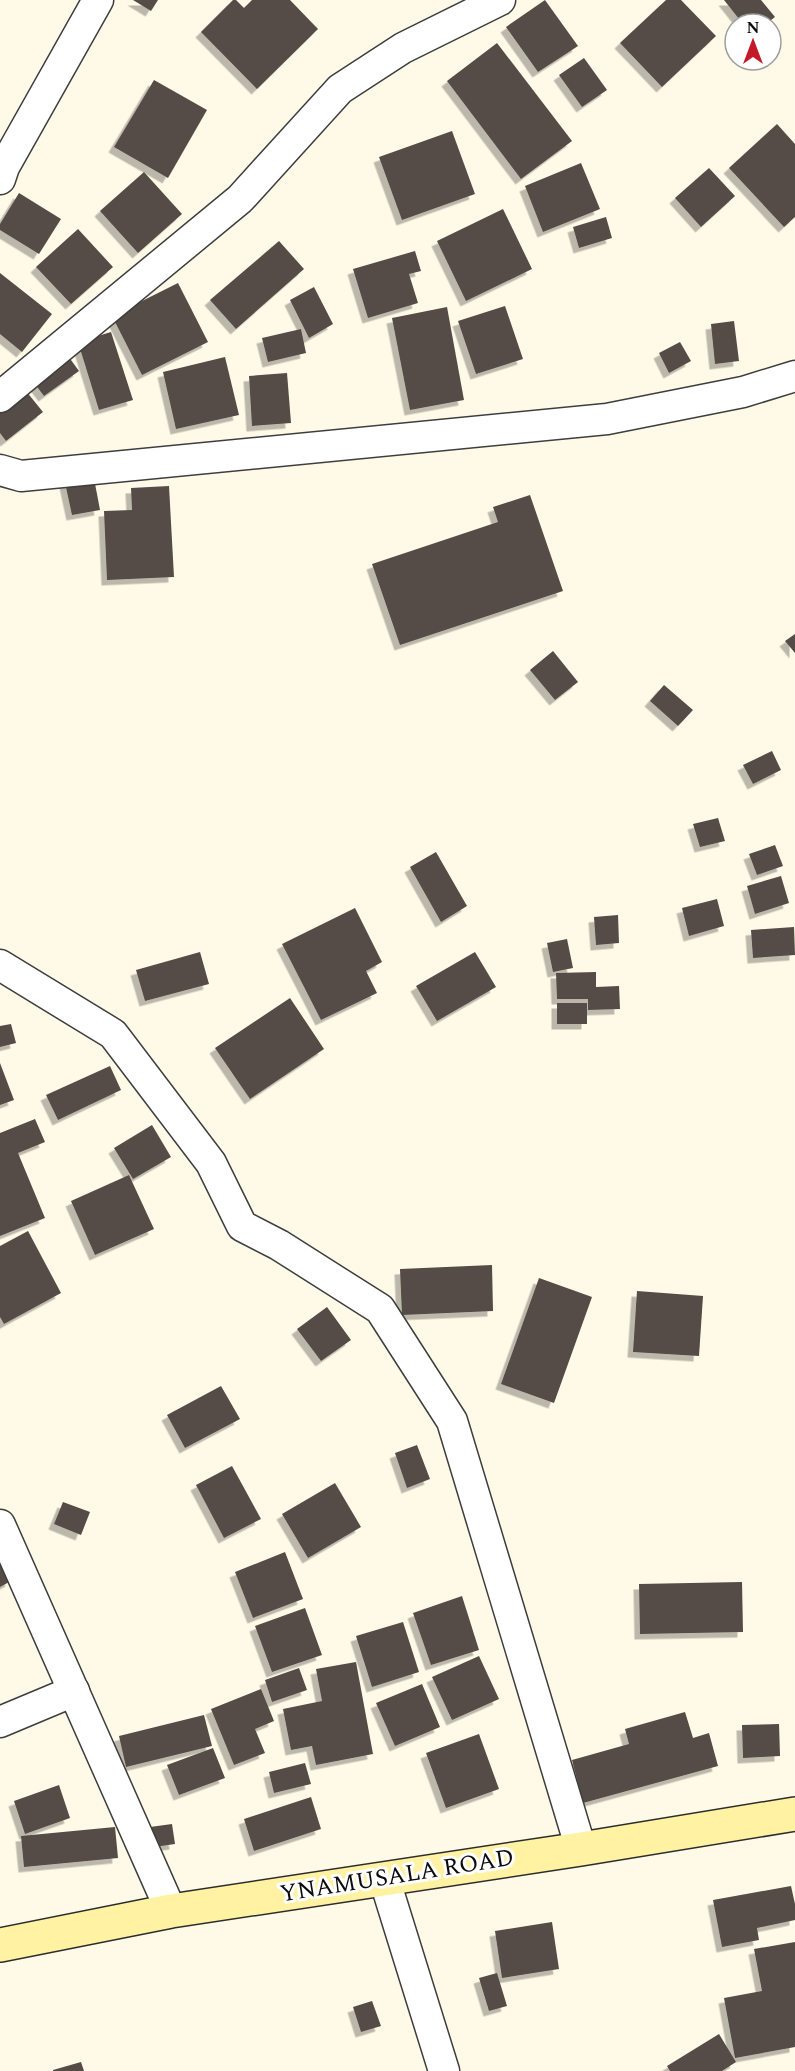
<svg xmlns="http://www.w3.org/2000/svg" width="795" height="2071" viewBox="0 0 795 2071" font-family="Spectral,serif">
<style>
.building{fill:#544b46;filter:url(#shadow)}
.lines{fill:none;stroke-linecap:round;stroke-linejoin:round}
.street-casing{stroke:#3e3e3e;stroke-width:33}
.secondary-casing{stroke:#2d2d2d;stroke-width:36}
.street{stroke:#fff;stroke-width:30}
.secondary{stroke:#fff2a3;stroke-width:33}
.labels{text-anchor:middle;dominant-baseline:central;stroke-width:6;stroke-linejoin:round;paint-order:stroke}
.street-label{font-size:24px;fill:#0b0b0b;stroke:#fff}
</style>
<defs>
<filter id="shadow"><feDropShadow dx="-5.5" dy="5.5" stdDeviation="0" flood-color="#0004"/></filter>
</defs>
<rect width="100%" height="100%" fill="#fffae8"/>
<!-- building -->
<g class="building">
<polygon points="133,0 158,0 151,11"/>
<polygon points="233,0 236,0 244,8 252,0 290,0 318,29 257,89 201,32"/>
<polygon points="545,0 578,46 538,72 506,27"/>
<polygon points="666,0 681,0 716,36 662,87 620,43"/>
<polygon points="724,0 761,0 775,17 766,24 743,24"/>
<polygon points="497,43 572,141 521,179 447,81"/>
<polygon points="584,58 607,90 582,107 559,75"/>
<polygon points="154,80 207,110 168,178 114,147"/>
<polygon points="777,124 795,144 795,217 784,227 729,168"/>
<polygon points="452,131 475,194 402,220 379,157"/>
<polygon points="581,163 600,209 543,232 525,186"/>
<polygon points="709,168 735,196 701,227 675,198"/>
<polygon points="144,172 182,214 138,253 100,211"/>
<polygon points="19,193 61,219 39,254 0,230 0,224"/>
<polygon points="503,209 532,269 466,301 437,241"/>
<polygon points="606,217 612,238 579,248 573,227"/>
<polygon points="78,229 113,267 71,304 36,267"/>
<polygon points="279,241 304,269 236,329 210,300"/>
<polygon points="415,251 421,271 409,274 418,303 368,318 353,269"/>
<polygon points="0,273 52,314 22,352 0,334"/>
<polygon points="178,283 208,342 142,375 112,316"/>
<polygon points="314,287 333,324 309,338 290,300"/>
<polygon points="505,306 523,359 476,374 458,321"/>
<polygon points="447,307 464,400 410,410 392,318"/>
<polygon points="734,321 739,361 715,364 711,324"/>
<polygon points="301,329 306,353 268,362 262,338"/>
<polygon points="111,332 133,400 99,410 78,342"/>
<polygon points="680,342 691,361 669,373 659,353"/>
<polygon points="60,345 79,371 44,396 25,371"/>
<polygon points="225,357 239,415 176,429 163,372"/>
<polygon points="287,373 291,423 252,426 249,376"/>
<polygon points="17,380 43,412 6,441 0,433 0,393"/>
<polygon points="93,473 100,510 72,515 64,478"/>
<polygon points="169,486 174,577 107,580 104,511 132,510 131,488"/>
<polygon points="530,495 563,591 400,645 372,564 498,522 493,507"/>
<polygon points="795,634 795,653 785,641"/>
<polygon points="553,651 578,682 555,700 530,670"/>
<polygon points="664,685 693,710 678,726 650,701"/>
<polygon points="772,751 781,770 753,784 743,765"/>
<polygon points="718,818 725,841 700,847 693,824"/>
<polygon points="775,845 783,866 757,875 749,854"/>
<polygon points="436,852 467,906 441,922 410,867"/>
<polygon points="781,876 789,903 755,914 747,886"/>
<polygon points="717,899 724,926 689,936 682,908"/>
<polygon points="355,908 382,962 366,971 377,993 321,1020 282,944"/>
<polygon points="618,915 619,943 596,945 594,917"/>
<polygon points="794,927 795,955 753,958 751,930"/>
<polygon points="567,939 573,968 553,972 547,943"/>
<polygon points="200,952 209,984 145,1001 136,970"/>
<polygon points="475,952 496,987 437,1021 416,986"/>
<polygon points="596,972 596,987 619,986 620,1009 588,1010 588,999 557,999 556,973"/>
<polygon points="290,998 324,1049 250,1099 215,1048"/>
<rect x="557" y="1003" width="30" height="21"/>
<polygon points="11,1024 16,1043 0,1047 0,1026"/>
<polygon points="0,1063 14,1100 0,1105"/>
<polygon points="110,1066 121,1090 58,1120 46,1095"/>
<polygon points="35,1119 45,1142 18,1153 45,1218 0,1236 0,1133"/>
<polygon points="152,1125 171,1157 133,1179 114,1148"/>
<polygon points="129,1175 154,1229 95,1255 71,1201"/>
<polygon points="28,1231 61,1293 4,1324 0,1317 0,1246"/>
<polygon points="492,1265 493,1311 402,1315 400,1269"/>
<polygon points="539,1278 592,1297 554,1403 501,1384"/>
<polygon points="637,1291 703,1296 699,1356 633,1352"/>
<polygon points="327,1307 351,1340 321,1361 297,1329"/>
<polygon points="221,1386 240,1419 185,1448 167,1415"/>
<polygon points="417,1445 430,1479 407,1488 395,1453"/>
<polygon points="232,1466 261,1519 224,1538 196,1485"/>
<polygon points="335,1483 361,1527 308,1558 282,1514"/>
<polygon points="63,1502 90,1512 81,1535 54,1524"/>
<polygon points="285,1552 303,1599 253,1618 235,1572"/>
<polygon points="0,1559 11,1581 0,1587"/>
<polygon points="742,1582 743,1632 640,1634 639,1584"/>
<polygon points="462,1596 479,1650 431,1665 413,1613"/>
<polygon points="305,1608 322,1655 272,1672 255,1626"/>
<polygon points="403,1622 419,1672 372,1687 356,1636"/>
<polygon points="479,1656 499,1699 452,1720 432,1677"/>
<polygon points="356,1662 373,1754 316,1765 312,1746 291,1750 283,1709 322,1701 316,1669"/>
<polygon points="299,1668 307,1690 272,1702 265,1680"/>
<polygon points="422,1684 440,1727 395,1746 376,1703"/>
<polygon points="261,1689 274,1721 255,1729 265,1753 234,1765 211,1709"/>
<polygon points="685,1712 693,1738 709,1733 718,1766 583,1803 572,1760 629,1744 625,1729"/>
<polygon points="204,1715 212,1746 126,1767 119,1736"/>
<polygon points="779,1724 780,1756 743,1758 742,1725"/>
<polygon points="479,1734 499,1789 446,1808 426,1753"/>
<polygon points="213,1748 225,1778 179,1795 167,1765"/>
<polygon points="305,1763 311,1784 274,1793 269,1772"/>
<polygon points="59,1785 70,1818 25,1834 14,1801"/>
<polygon points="311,1797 321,1829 254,1851 244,1819"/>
<polygon points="172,1824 175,1844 154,1847 150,1827"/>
<polygon points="115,1827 118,1858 24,1867 21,1836"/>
<polygon points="791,1886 795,1904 795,1920 757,1928 759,1940 722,1947 713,1900"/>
<polygon points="552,1922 559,1969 502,1978 495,1931"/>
<polygon points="795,1942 795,2047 735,2058 724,1998 762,1991 754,1949"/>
<polygon points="497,1973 507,2006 489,2011 479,1978"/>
<polygon points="372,2001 381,2026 361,2032 353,2007"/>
<polygon points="719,2034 736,2062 722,2071 670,2071 667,2066"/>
<polygon points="81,2062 84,2071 53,2071 53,2070"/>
</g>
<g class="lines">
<!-- street casing -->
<g class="street-casing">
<g id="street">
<polyline points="0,179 4,167 98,0"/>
<polyline points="0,397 240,199 340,89 403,48 500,0"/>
<polyline points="0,470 21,476 607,419 743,392 795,376"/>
<polyline points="0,965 113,1034 211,1163 242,1226 279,1245 380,1309 452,1421 581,1849"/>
<polyline points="0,1525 171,1911"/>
<polyline points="0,1722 74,1691"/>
<polyline points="384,1878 444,2071"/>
</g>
</g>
<!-- secondary casing -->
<g class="secondary-casing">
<polyline id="secondary" points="0,1945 171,1911 581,1849 795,1814"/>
</g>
<!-- street -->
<use href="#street" class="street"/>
<!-- secondary -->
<use href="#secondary" class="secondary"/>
</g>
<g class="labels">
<!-- street labels -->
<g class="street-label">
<text transform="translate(397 1876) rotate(-9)">YNAMUSALA ROAD</text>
</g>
</g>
<!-- north arrow -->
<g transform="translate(753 42)"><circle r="28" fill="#ffffff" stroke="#9d9d9d" stroke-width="1.5"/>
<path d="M0-4.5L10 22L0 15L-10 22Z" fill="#c41927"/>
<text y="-9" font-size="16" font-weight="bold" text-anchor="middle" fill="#0b0b0b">N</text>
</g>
</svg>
